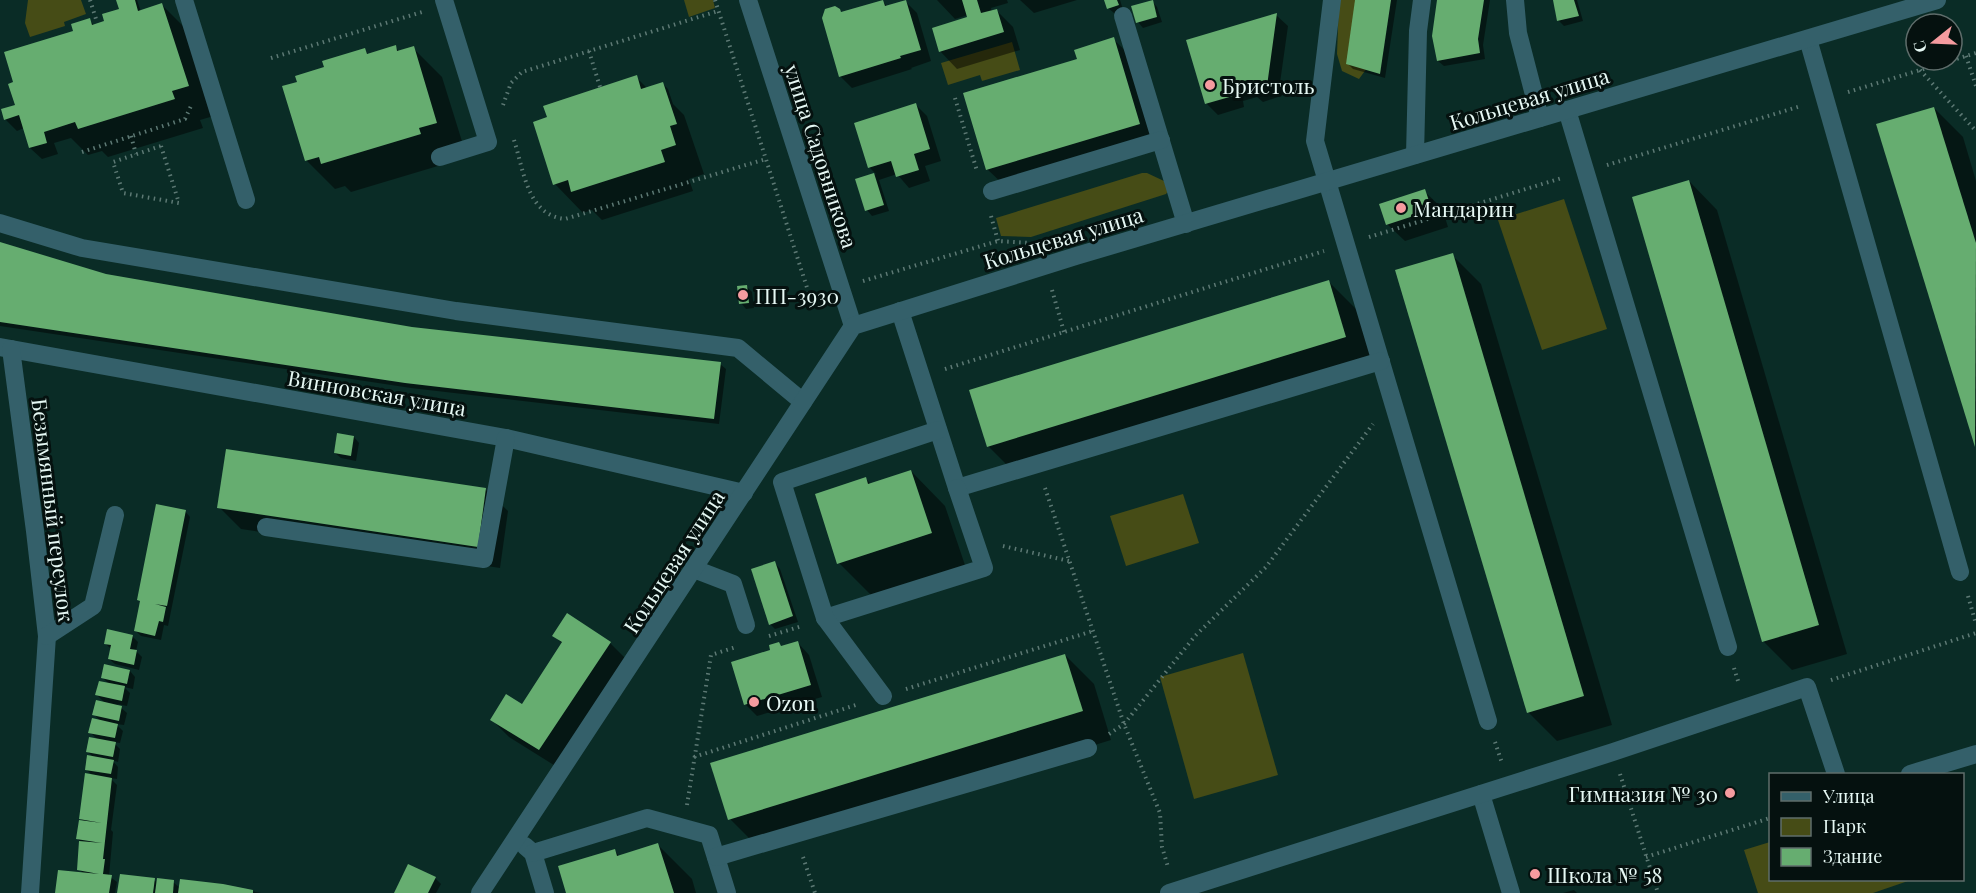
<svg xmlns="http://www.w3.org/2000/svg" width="1976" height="893" viewBox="0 0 1976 893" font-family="'Playfair Display',serif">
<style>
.green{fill:#464c16}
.shadow{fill:#0007}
.building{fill:#66ad70}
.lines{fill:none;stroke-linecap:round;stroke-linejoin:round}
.path{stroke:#5d7974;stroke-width:4;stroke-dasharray:1.5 4.5;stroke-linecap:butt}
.minor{stroke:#34606a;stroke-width:18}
.poi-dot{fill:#f59b9f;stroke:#05110f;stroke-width:2}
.labels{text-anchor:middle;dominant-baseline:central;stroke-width:6;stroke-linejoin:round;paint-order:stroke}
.poi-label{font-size:21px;fill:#e6f8f4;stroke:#05110f;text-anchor:start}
.street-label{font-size:21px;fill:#e6f8f4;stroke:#05110f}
</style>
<rect width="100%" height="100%" fill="#0a2c26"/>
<!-- green -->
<g class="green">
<polygon points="28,0 81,0 86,14 64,22 65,26 30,37 25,23"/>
<polygon points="684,0 713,0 715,8 689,17"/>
<polygon points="1339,0 1383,0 1375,57 1359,79 1342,71 1337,54"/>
<polygon points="1012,42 1020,70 982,81 980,75 948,85 941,63"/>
<polygon points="1142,173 1147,173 1164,181 1168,191 1166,194 1031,237 1001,236 996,218"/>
<polygon points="1564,199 1607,329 1542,350 1498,220"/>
<polygon points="1183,494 1199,543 1126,566 1110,516"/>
<polygon points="1243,653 1278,775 1194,799 1160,677"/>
<polygon points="1770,842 1770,880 1908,880 1908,881 1873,893 1758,893 1744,850"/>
</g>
<!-- shadow -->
<g class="shadow">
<polygon points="118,0 137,0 141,12 162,5 191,34 217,115 200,120 203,128 108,157 102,151 88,155 71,138 54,143 58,154 42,159 30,148 24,128 17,131 5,119 75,32 89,20 94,25 105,22 121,10"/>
<polygon points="937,0 1007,0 1008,3 991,8 992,12 996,10 1013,27 1020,50 957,69 940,51 969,18 968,15 955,19"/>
<polygon points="1020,0 1077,0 1034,13"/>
<polygon points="1105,0 1120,0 1123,10 1114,13 1108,8"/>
<polygon points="1357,0 1397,0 1385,78 1353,69 1347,63"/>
<polygon points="1438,0 1490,0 1483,45 1485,59 1444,66 1438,61"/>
<polygon points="1554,0 1577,0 1583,21 1564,26 1558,20"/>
<polygon points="905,1 917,13 931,61 911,68 912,69 852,88 840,76 839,10 843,14 883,2 888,7"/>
<polygon points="1152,1 1157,7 1162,22 1143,28 1138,22"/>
<polygon points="1276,15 1288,26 1278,97 1263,102 1257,97 1243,101 1244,107 1218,115 1206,103"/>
<polygon points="1113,39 1131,56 1156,141 1005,186 987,169"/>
<polygon points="395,47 400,52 413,48 442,77 465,151 448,163 351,192 345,186 335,189 306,160 299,83 364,50 369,55"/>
<polygon points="636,77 648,89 663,84 668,89 673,104 684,115 704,174 689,179 693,191 602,220 592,210 583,213 555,184"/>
<polygon points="916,105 927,116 941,161 925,166 930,181 909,188 897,174 879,180 889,211 872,216 867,210 857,180 876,174 870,168 855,124"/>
<polygon points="1934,108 1963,137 1976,181 1976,444 1878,125"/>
<polygon points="1689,181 1717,210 1847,654 1792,670 1763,641"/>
<polygon points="1424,191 1442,208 1448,227 1405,241 1387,224"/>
<polygon points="0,244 105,275 412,328 720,364 726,369 719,424 411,388 0,326"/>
<polygon points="1452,255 1481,284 1612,725 1557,741 1528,712"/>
<polygon points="1328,281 1357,310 1374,365 1017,475 988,446"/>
<polygon points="747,287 752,292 754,308 746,309 741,303"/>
<polygon points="354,437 359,443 356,461 341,458 335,453"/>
<polygon points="911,471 945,506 966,568 873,597 839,563 866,479 871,484"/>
<polygon points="486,490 508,511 500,568 241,529 219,507"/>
<polygon points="185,511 190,517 168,626 164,625 161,640 141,636 135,630"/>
<polygon points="775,563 780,569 798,622 775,629 770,624"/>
<polygon points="132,636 138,642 136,651 142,657 139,670 115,664 109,659 111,649 105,643"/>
<polygon points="554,636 610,643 627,660 557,767 509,737 492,720 523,706 563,644"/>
<polygon points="798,643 809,655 822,697 757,716 745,704 782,648"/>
<polygon points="1065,655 1094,684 1111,740 759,848 730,819"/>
<polygon points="130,671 135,677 133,689 124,687 130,693 127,706 117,704 127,713 124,725 116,724 123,731 120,743 113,742 120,749 118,762 112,760 118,767 117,779 110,778 117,785 111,830 113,832 109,876 117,882 115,893 57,893 83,873 79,869 81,842 78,839 84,822 81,819 93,776 86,769 94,758 88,752 98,740 90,732 101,722 94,714 106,704 97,695 109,684 103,678"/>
<polygon points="658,845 692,879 696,893 568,893 614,850 620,857"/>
<polygon points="435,878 441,884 436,893 395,893"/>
<polygon points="154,880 158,883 173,882 180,888 223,886 261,893 119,893"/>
<polygon points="1574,890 1577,893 1563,893"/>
</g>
<!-- building -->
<g class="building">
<polygon points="116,0 135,0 138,11 162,3 189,86 172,91 175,99 78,129 75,122 44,132 47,143 29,148 19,115 4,120 1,109 15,105 8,84 13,82 4,52 73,31 71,24 90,18 92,25 104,21 102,14 119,9"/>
<polygon points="883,0 885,6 906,0 921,50 900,56 901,58 839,77 822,18 825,9 835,6 840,9 841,12"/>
<polygon points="962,0 977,0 981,13 997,9 1004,32 939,52 932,28 967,17"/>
<polygon points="1104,0 1117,0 1119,5 1107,9"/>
<polygon points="1153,0 1157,17 1136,23 1131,6"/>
<polygon points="1355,0 1391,0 1380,74 1346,64"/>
<polygon points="1437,0 1484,0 1478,39 1480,53 1437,61 1432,36"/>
<polygon points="1553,0 1574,0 1579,16 1557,21"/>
<polygon points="1277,13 1267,86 1250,91 1247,85 1232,89 1233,96 1205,104 1186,40"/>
<polygon points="1114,37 1140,124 986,170 963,93 1077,59 1074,50"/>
<polygon points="396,45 397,51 414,46 437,123 419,128 421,134 321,164 319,157 305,161 282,86 297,82 295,76 324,67 322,61 365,48 367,54"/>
<polygon points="637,75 641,89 663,82 677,124 670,126 676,145 661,150 665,162 571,192 568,180 553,185 533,122 547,117 543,106"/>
<polygon points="916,103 930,149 914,154 919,170 896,177 891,161 868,168 854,123"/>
<polygon points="1934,107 1976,243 1975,447 1876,124"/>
<polygon points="874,173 884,205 865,211 855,179"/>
<polygon points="1689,180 1819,625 1762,642 1632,197"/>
<polygon points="1425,189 1432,210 1386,225 1379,204"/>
<polygon points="0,242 106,274 412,327 721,362 714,419 405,383 0,322"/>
<polygon points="1453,253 1584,696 1527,713 1395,270"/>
<polygon points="1329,280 1346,337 987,447 969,390"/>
<polygon points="747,285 749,303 739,304 737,286"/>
<polygon points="337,433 354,436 351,456 334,453"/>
<polygon points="226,449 486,488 478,547 217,508"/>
<polygon points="911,470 932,533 837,564 815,494 866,477 868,484"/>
<polygon points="156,504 186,510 167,606 155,604 166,607 163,622 159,621 155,636 134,631 140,601 137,600"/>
<polygon points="775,561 793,616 769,625 751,569"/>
<polygon points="567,613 611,642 539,750 490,720 506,694 522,704 562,642 552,636"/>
<polygon points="107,629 133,635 130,649 137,650 134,665 108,659 111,645 104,644"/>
<polygon points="798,641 811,685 744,705 731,662 770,650 769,645 779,642 781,646"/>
<polygon points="1065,654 1083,711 728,820 710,763"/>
<polygon points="104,664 130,670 127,684 101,678"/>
<polygon points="99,681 125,686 122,701 95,695"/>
<polygon points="96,700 122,706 119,721 92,715"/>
<polygon points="92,718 118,724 115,738 88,733"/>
<polygon points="89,737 116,742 113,757 86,752"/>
<polygon points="87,755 114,760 111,774 85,770"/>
<polygon points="85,773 112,778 103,859 105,859 103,874 112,875 109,893 55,893 58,870 99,874 77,870 79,841 102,843 76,839 79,820 102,823 79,819"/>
<polygon points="658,843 674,893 566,893 558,866 615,849 617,856"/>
<polygon points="408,864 436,877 428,893 394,893"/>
<polygon points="120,874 155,878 153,893 117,893"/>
<polygon points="157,878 174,880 173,893 155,893"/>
<polygon points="180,879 223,884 253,890 253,893 178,893"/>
</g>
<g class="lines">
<!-- path -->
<g class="path">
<polyline points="90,0 96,19"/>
<polyline points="715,0 810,297 818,294"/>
<polyline points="589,51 600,87"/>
<polyline points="1966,56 1976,86"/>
<polyline points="271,58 422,12"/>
<polyline points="1920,70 1976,131"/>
<polyline points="1848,92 1976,53"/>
<polyline points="955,98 977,171"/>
<polyline points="503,105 511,83 522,72 718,11"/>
<polyline points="131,136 136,154"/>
<path d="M514 140C524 171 527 215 565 219L766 159"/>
<polygon points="161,146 179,203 123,193 113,162"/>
<polyline points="82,152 185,119 191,106"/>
<polyline points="1607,165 1801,106"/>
<polyline points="991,216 998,241"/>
<polyline points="1369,237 1562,178"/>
<polyline points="863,281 998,241 1029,243"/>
<polyline points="1052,290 1064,332"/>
<polyline points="945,369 1324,251"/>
<polyline points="1045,488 1124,724 1160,813 1162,847 1168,867"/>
<polyline points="1003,546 1069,561"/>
<polyline points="1968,596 1976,624"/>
<polyline points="769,636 802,626"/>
<polyline points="1734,668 1739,684"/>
<polyline points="1831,680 1976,633"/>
<polyline points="906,689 1093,631"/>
<polyline points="1109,734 1124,724 1195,636 1266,567 1373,424"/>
<polyline points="1495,742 1502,763"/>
<polyline points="694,757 859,704"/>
<polyline points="1620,774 1658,893"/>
<polyline points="687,805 711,655 736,647"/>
<polyline points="803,857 815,893"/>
<polyline points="1646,857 1770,818"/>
</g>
<!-- minor -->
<g class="minor">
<polyline points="184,0 246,200"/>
<polyline points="748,0 853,326"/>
<polyline points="1332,0 1315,141 1488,721"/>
<polyline points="1515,0 1518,33 1540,118"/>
<polyline points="1123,16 1186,224"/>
<polyline points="1808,39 1960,572"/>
<polyline points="1567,110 1728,647"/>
<polyline points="1415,155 1418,31 1422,0"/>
<polyline points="440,157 488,142 444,0"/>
<polyline points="992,191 1161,140"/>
<polyline points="0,223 82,248 456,311 738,348 803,402"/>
<polyline points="900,311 957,488 1381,361"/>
<polyline points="0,347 506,438 744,493"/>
<polyline points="11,349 35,531 47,636 30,893"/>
<polyline points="266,527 484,559 506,438"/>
<polyline points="694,569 733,584 746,625"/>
<polyline points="825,618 984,568 957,488"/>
<polyline points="47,636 93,606 115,515"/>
<polyline points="883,696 825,618 782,482 938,430"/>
<polyline points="1910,774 1976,754"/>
<polyline points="1481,794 1511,893"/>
<polyline points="525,846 533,853 545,893"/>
<polyline points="533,853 647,818 709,835 727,893"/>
<polyline points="716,857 1088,748"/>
<polyline points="480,893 853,326 1076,256 1937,0"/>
<polyline points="1169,893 1613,752 1807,687 1836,774"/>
</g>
</g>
<!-- markers -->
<g class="poi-dot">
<circle cx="1210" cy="85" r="6"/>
<circle cx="1401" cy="208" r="6"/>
<circle cx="743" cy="295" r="6"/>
<circle cx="754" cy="702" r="6"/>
<circle cx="1730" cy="793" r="6"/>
<circle cx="1535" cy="874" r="6"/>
</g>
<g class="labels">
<!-- poi labels -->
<g class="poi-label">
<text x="1222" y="85">Бристоль</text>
<text x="1413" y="208">Мандарин</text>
<text x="755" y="295">ПП-3930</text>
<text x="766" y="702">Ozon</text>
<text x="1718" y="793" text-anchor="end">Гимназия № 30</text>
<text x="1547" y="874">Школа № 58</text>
</g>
<!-- street labels -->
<g class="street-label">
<text transform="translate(1529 98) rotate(-17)">Кольцевая улица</text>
<text transform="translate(822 156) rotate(72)">улица Садовникова</text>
<text transform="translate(1063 237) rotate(-17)">Кольцевая улица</text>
<text transform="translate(377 392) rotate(10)">Винновская улица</text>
<text transform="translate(54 510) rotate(83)">Безымянный переулок</text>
<text transform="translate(673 561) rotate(-57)">Кольцевая улица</text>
</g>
</g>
<!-- legend -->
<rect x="1769" y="773" width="195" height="108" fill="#05110f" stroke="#5f6d6b" stroke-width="1.5"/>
<rect x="1781" y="792" width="30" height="9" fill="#34606a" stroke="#5f6d6b" stroke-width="1.5"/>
<text x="1823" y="803" font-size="18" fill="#e6f8f4">Улица</text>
<rect x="1781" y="818" width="30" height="18" fill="#464c16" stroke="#5f6d6b" stroke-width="1.5"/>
<text x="1823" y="833" font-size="18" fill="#e6f8f4">Парк</text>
<rect x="1781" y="848" width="30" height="18" fill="#66ad70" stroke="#5f6d6b" stroke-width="1.5"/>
<text x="1823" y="863" font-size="18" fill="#e6f8f4">Здание</text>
<!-- north arrow -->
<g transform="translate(1934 42) rotate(252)"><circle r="28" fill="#05110f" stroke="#5f6d6b" stroke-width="1.5"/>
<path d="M0-4.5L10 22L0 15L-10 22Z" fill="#f59b9f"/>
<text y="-9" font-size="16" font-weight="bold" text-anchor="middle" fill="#e6f8f4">С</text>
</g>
</svg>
